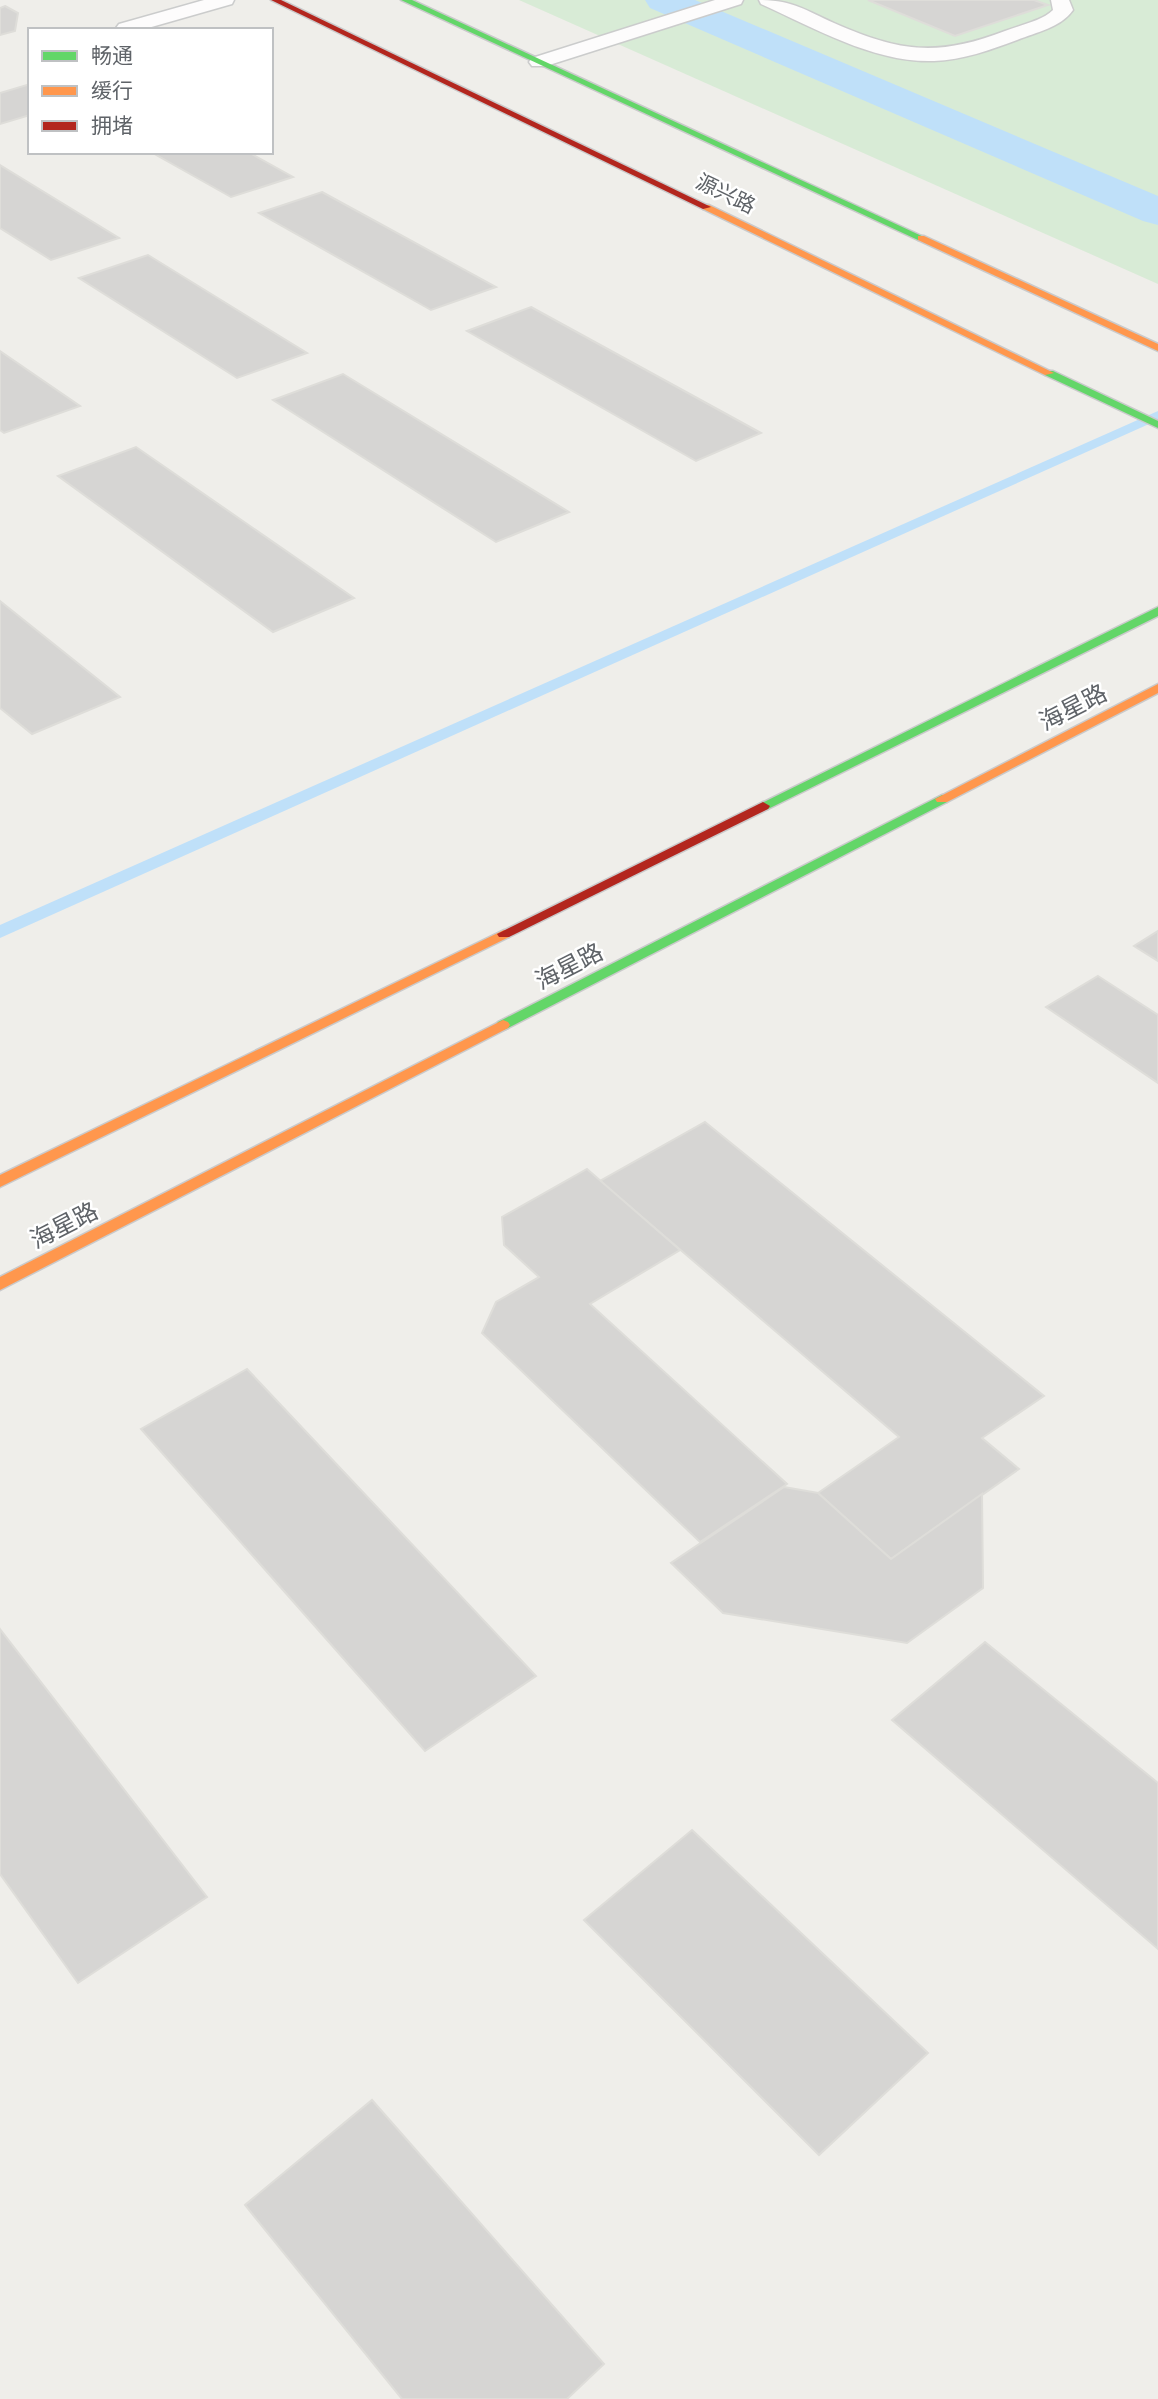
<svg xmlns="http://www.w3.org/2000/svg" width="1158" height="2399" viewBox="0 0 1158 2399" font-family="Ubuntu,'Noto Sans SC',sans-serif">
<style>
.green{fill:#d8ebd6}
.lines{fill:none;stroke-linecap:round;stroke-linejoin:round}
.stream{fill:#bfe0f9;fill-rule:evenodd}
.canal{fill:#bfe0f9;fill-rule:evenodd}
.building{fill:#d6d5d3;stroke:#deddd9;stroke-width:2}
.lane-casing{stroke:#cbcccc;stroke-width:3}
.fast-casing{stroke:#cacacb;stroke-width:3}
.slow-casing{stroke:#cacacb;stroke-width:3}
.jam-casing{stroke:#cacacb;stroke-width:3}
.lane{fill:#fdfcfc;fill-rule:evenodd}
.fast{fill:#63d668;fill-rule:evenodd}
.slow{fill:#ff974d;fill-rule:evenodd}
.jam{fill:#b3261e;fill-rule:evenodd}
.labels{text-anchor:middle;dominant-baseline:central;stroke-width:5;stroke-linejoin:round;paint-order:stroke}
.far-street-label{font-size:21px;fill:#5f6368;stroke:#fff}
.street-label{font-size:24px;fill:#5f6368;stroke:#fff}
</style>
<rect width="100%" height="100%" fill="#efeeea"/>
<!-- green -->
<polygon class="green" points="519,0 1158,0 1158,284"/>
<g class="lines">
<!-- stream -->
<polygon class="stream" points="1158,411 1158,420 0,938 0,925"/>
<!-- canal -->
<polygon class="canal" points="645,0 695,0 1158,196 1158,225 1143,221 650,8"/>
</g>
<!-- building -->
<g class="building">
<polygon points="868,0 1034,0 1048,5 955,36"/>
<polygon points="5,6 18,13 15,31 0,35 0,8"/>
<polygon points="30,84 30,115 0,124 0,93"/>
<polygon points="151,152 248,152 293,177 231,197"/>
<polygon points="0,165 119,238 51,260 0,228"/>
<polygon points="322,192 496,287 431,310 259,213"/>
<polygon points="148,255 307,353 237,378 79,278"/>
<polygon points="531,307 761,433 696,461 467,331"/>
<polygon points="0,351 80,406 4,433 0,430"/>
<polygon points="343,374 569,512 496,542 273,400"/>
<polygon points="136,447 354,598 273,632 58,476"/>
<polygon points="0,601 120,697 32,734 0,708"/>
<polygon points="1158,931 1158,961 1134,946"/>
<polygon points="1098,976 1158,1015 1158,1083 1046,1007"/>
<polygon points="705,1122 1044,1396 982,1438 1019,1469 891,1559 818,1493 899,1437 600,1181"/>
<polygon points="587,1169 680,1250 590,1304 787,1484 700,1542 482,1333 496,1302 539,1277 504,1245 502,1217"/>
<polygon points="247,1369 536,1676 425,1751 141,1429"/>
<polygon points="784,1487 818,1493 891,1559 982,1494 983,1588 907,1643 723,1613 671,1563"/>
<polygon points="0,1629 207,1897 78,1983 0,1874"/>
<polygon points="985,1642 1158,1783 1158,1949 892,1720"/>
<polygon points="692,1830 928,2053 819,2155 584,1920"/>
<polygon points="372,2100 604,2364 567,2399 402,2399 245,2205"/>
</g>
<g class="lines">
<!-- lane casing -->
<g class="lane-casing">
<g id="lane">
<polygon points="204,0 234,0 232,4 141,30 116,28 119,24"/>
<polygon points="715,0 743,0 741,4 546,66 532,66 529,62 532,58"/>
<path d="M759 0C792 0 805 10 834 23 900 52 937 57 1005 31 1020 25 1042 21 1053 10L1051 0H1069L1073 10C1060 28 1037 32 1017 40 990 50 963 60 934 61 874 63 815 28 761 4Z"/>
</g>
</g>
<!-- fast casing -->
<g class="fast-casing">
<g id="fast">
<polygon points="401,0 412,0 926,238 918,240"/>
<polygon points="1045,371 1053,371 1158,421 1158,428 1045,375"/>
<polygon points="1158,607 1158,616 768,809 763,810 756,806"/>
<polygon points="942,795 947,796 947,802 508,1028 503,1030 496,1025 498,1022"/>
</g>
</g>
<!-- slow casing -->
<g class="slow-casing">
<g id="slow">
<polygon points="703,205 709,205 1054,373 1045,375 703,209"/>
<polygon points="918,236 924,236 1158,344 1158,351 918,240"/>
<polygon points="1158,684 1158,693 947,802 937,802 935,799"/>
<polygon points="504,930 511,934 509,937 0,1187 0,1175"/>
<polygon points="503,1020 508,1022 510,1025 508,1028 0,1290 0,1277"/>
</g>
</g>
<!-- jam casing -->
<g class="jam-casing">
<g id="jam">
<polygon points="271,0 281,0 711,207 703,209"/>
<polygon points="763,802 770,806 768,809 509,937 499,937 497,934"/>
</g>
</g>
<!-- lane -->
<use href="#lane" class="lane"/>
<!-- fast -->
<use href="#fast" class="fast"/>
<!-- slow -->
<use href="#slow" class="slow"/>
<!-- jam -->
<use href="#jam" class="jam"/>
</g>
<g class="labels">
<!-- far-street labels -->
<g class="far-street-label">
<text transform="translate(726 193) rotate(26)">源兴路</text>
</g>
<!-- street labels -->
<g class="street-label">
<text transform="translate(1073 707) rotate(-27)">海星路</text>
<text transform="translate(569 966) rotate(-27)">海星路</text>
<text transform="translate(64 1225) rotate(-27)">海星路</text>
</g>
</g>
<!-- legend -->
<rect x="28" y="28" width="245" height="126" fill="#ffffff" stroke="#bfc1c3" stroke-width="2"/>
<rect x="42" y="51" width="35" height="10" fill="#63d668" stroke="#bfc1c3" stroke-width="2"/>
<text x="91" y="63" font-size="21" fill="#5f6368">畅通</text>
<rect x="42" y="86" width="35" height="10" fill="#ff974d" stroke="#bfc1c3" stroke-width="2"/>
<text x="91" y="98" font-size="21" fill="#5f6368">缓行</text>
<rect x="42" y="121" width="35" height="10" fill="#b3261e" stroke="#bfc1c3" stroke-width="2"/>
<text x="91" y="133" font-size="21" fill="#5f6368">拥堵</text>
</svg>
